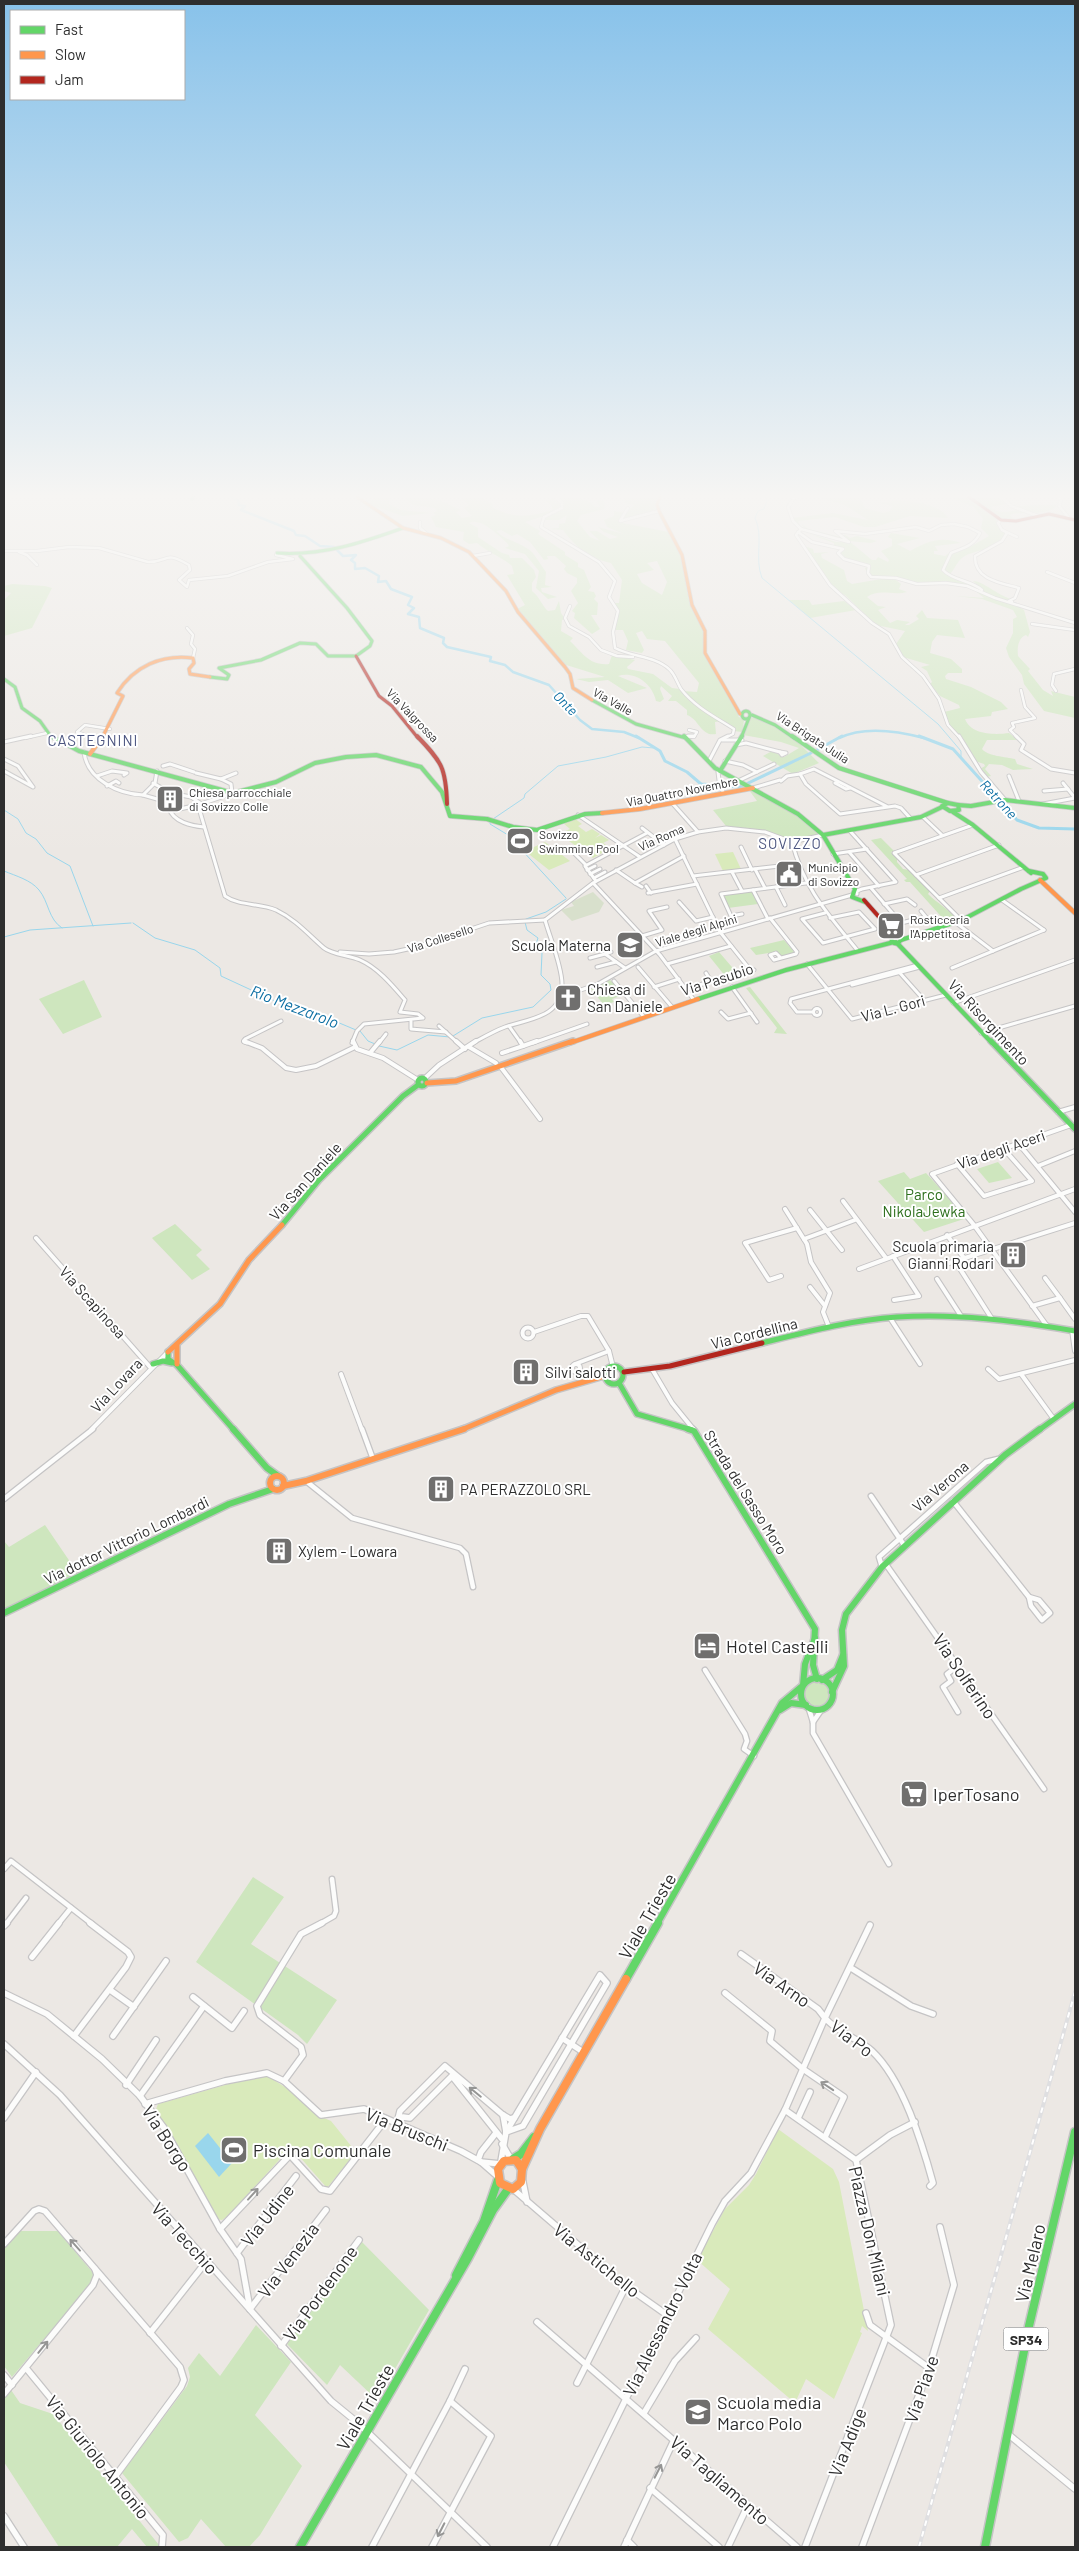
<svg xmlns="http://www.w3.org/2000/svg" width="1079" height="2551" viewBox="0 0 1079 2551" font-family="Barlow,sans-serif">
<style>
.green{fill:#cee6be;fill-rule:evenodd}
.cemetery{fill:#d8e0cc}
.pitch{fill:#d9eabb}
.water{fill:#99d6ec}
.lines{fill:none;stroke-linecap:round;stroke-linejoin:round}
.stream{stroke:#99d6ec;stroke-width:1}
.canal-far1{stroke:#99d6ec;stroke-width:2.5}
.canal{stroke:#99d6ec;stroke-width:3}
.street-far4-casing{stroke:#c5c4c5;stroke-width:4}
.street-far3-casing{stroke:#c5c4c5;stroke-width:5}
.street-far2-casing{stroke:#c5c4c5;stroke-width:6}
.street-far1-casing{stroke:#c5c4c5;stroke-width:7}
.street-casing{stroke:#c5c4c5;stroke-width:8}
.fast-far4-casing{stroke:#c5c4c5;stroke-width:4.5}
.fast-far3-casing{stroke:#c5c4c5;stroke-width:5.5}
.fast-far2-casing{stroke:#c5c4c5;stroke-width:8}
.fast-far1-casing{stroke:#c5c4c5;stroke-width:9}
.fast-casing{stroke:#c5c4c5;stroke-width:11}
.slow-far4-casing{stroke:#c5c4c5;stroke-width:4.5}
.slow-far3-casing{stroke:#c5c4c5;stroke-width:5.5}
.slow-far2-casing{stroke:#c5c4c5;stroke-width:8}
.slow-far1-casing{stroke:#c5c4c5;stroke-width:9}
.slow-casing{stroke:#c5c4c5;stroke-width:11}
.jam-far2-casing{stroke:#c5c4c5;stroke-width:4.5}
.jam-far1-casing{stroke:#c5c4c5;stroke-width:5.5}
.jam-casing{stroke:#c5c4c5;stroke-width:8}
.street-far4{stroke:#fcfcfb;stroke-width:2.5}
.street-far3{stroke:#fcfcfb;stroke-width:3}
.street-far2{stroke:#fcfcfb;stroke-width:4}
.street-far1{stroke:#fcfcfb;stroke-width:4.5}
.street{stroke:#fcfcfb;stroke-width:5.5}
.fast-far4{stroke:#63d668;stroke-width:3}
.fast-far3{stroke:#63d668;stroke-width:4}
.fast-far2{stroke:#63d668;stroke-width:5}
.fast-far1{stroke:#63d668;stroke-width:6}
.fast{stroke:#63d668;stroke-width:8}
.slow-far4{stroke:#ff974d;stroke-width:3}
.slow-far3{stroke:#ff974d;stroke-width:4}
.slow-far2{stroke:#ff974d;stroke-width:5}
.slow-far1{stroke:#ff974d;stroke-width:6}
.slow{stroke:#ff974d;stroke-width:8}
.jam-far2{stroke:#b3261e;stroke-width:3}
.jam-far1{stroke:#b3261e;stroke-width:4}
.jam{stroke:#b3261e;stroke-width:5}
.rail-casing{stroke:#dfdfe1;stroke-width:4}
.rail{stroke:#fff;stroke-width:2;stroke-dasharray:5.5;stroke-linecap:butt}
.oneway{stroke:#959594}
.labels{text-anchor:middle;dominant-baseline:central;stroke-width:4;stroke-linejoin:round;paint-order:stroke}
.far-street-label{font-size:12px;fill:#2e2e2e;stroke:#fff}
.far-poi-label{font-size:12px;fill:#2e2e2e;stroke:#fff;text-anchor:start}
.far-water-label{font-size:14px;font-style:italic;fill:#0d6fa3;stroke:#fff}
.shield{fill:#fff;stroke:#6d6d6d;stroke-width:1}
.shield-label{font-size:14px;font-weight:bold;fill:#2e2e2e}
.far-quarter-label{font-size:15px;letter-spacing:1px;fill:#4d5680;stroke:#fff}
.poi-label{font-size:15px;fill:#2e2e2e;stroke:#fff;text-anchor:start}
.street-label{font-size:15px;fill:#2e2e2e;stroke:#fff}
.park-label{font-size:15px;fill:#2c6e1b;stroke:#fff}
.water-label{font-size:16px;font-style:italic;fill:#0d6fa3;stroke:#fff}
.near-poi-label{font-size:18px;fill:#2e2e2e;stroke:#fff;text-anchor:start}
.near-street-label{font-size:18px;fill:#2e2e2e;stroke:#fff}
</style>
<rect width="100%" height="100%" fill="#ece8e4"/>
<!-- green -->
<g class="green">
<polygon points="374,497 390,497 389,504 401,510 430,513 403,516 368,504"/>
<path d="M403 497H426L441 501 461 510 456 512 462 518 472 516 464 508 469 505 459 497H482L493 505 492 507C513 519 530 517 553 510L551 504 545 501 540 502 551 499 550 497C565 497 586 495 595 507H600L597 501 603 500 605 503 604 509 581 515 577 521 590 537 600 541 589 531H597L610 539 618 537 604 532 598 527 624 534 607 527 604 520 614 516V511L626 513 634 505 625 503V497H658L655 503 656 510 637 515 638 516 622 523 669 532 681 557 689 600 703 629 704 654 739 712 738 716 744 721 742 732 734 731 728 724 704 711 683 691 697 692 699 683 665 641 647 639 642 631 636 633 644 650 642 653 626 650 628 641 623 630H614L618 611 612 603H619L622 580 611 563C588 558 575 546 563 530L549 529 559 528V524L565 523 567 515 559 520H543L544 516 525 522 540 531 538 534 565 552V555L578 563V567L584 570 591 587 588 591 594 592 596 596 594 599 598 603 597 615H591L600 629 592 634 574 618 575 613 572 611 578 603 571 591 577 583V578L567 573 564 569 566 566 555 556H547L548 559 544 560 530 542 517 534 512 536 501 530 496 531C505 540 518 542 528 549 533 551 540 564 546 572L545 585 552 587 541 588 542 592 557 597 548 599 536 588 539 571 525 554 505 548 509 546 507 543C498 535 481 517 469 523L478 528V537L502 553 509 555 510 558H522L534 570 536 577 532 583V591C540 597 542 606 548 611L555 610 559 601 561 613 565 619 562 620 561 631 573 638 570 641C582 652 589 666 609 664L612 655 635 660 627 667 628 669 653 674 672 688 680 689 697 707 721 721 715 722 716 734C701 737 699 719 687 715V710L676 701H668L672 696 661 686 660 689 664 699 660 702 656 701C652 682 633 671 618 676L647 688 628 693 608 680 589 682 576 679 605 677 563 664 517 609 525 605 507 575 514 574 512 566C502 557 490 554 477 543L469 544 463 540 464 532 436 527 431 517 436 515 433 513 437 511 435 508 414 505ZM657 561 667 582 662 595 642 583 637 574 654 570 647 563Z"/>
<path d="M817 497H860L865 508 883 513 890 511 892 506 879 503C897 499 937 500 948 518L910 516 875 527H864L835 517 798 521 799 524H797L792 518 833 513 868 520 845 505Z"/>
<path d="M950 497H998L1007 504 990 507C998 514 1007 512 1017 510L1013 506C1028 507 1043 502 1057 506 1043 518 1026 509 1010 515L1014 520 996 519 999 526 1007 533C998 551 980 548 965 556 958 559 955 569 950 574L977 585 973 581C983 581 997 595 1011 599L1009 601 1024 610 1030 632 1028 637 1026 635C1018 638 1017 648 1018 656L1030 669 1028 671 1043 690 1053 696 1051 691 1075 697V718L1044 711 1024 684 1022 675 1009 657 1006 648 1013 633V619L1017 617 1013 610 982 599 956 596 984 598 972 588 951 585 948 583 917 584 898 578 896 580 901 584 899 589 907 592C893 596 879 588 867 597L878 606 886 607 878 610 890 623 897 620 910 622 905 625H909L919 619 916 616 922 610 927 618 958 620 965 638 937 635 932 642 930 653 951 659 962 669V673H948L945 676 946 679 971 687 1001 702 1008 709 992 712 991 716 965 719C971 735 995 735 1009 733L1018 740H987L982 749C987 756 1006 757 1015 759L1017 764 1033 769 1013 770 1002 765 989 764 985 769 991 776 986 777 980 769 985 766 984 764 975 761 963 739 948 726 944 712 960 708 959 705 940 696 930 684 932 682 927 671 921 667 930 665 903 657 896 644 905 631 876 625 845 595 838 593 831 586 805 549 804 546 813 549 814 553 829 552 821 554 822 558 844 570 847 581 852 584 887 578C878 578 868 578 865 568L869 567 848 560 838 553 843 550 834 546V543L807 533 836 542H845L807 530 801 524 808 529 841 537 845 535 850 538 857 536 877 541 871 543 849 541 872 560H876L878 557 888 562 889 560 881 551 892 546V539L888 537 891 533 920 538 897 544 910 551C928 541 941 536 961 543L935 546 938 551H934V554L945 556 952 551 968 548 989 536 981 528 983 519 974 507Z"/>
<polygon points="12,584 45,586 52,588 32,628 4,636 4,600 11,593 4,591 4,586"/>
<polygon points="789,600 809,600 812,605 844,601 856,610 810,618"/>
<path d="M750 718C773 714 805 749 819 763L793 774 763 756 772 751 784 757 799 748 781 742 743 735Z"/>
<polygon points="752,789 791,810 821,835 790,840 771,832 726,826 713,810 757,801 749,790"/>
<path d="M881 838 894 851 891 852 897 859V862L903 869 909 870 930 891 928 894C937 903 947 908 955 917L947 923 910 882H906L904 880 907 879 871 840Z"/>
<polygon points="752,891 758,904 728,908 722,894"/>
<polygon points="784,940 795,953 781,957 776,952 756,955 750,948"/>
<polygon points="719,952 737,973 726,977 709,956"/>
<polygon points="84,980 102,1017 63,1034 39,999"/>
<polygon points="610,980 625,994 612,999 614,1002 604,1005 591,989"/>
<polygon points="750,987 787,1034 774,1033 777,1028 746,988"/>
<polygon points="998,1162 1012,1178 989,1183 977,1169"/>
<polygon points="904,1172 910,1179 926,1173 967,1218 924,1232 878,1181"/>
<polygon points="175,1224 202,1250 196,1255 210,1269 192,1280 152,1238"/>
<polygon points="45,1525 79,1575 4,1610 4,1541 9,1547"/>
<circle cx="817" cy="1694" r="12"/>
<polygon points="253,1877 284,1897 251,1944 337,2000 307,2044 298,2035 196,1962"/>
<polygon points="19,2231 58,2231 93,2273 92,2282 12,2377 4,2366 4,2248"/>
<polygon points="361,2241 429,2310 377,2400 340,2365 327,2385 287,2344"/>
<polygon points="256,2325 291,2362 255,2415 302,2466 260,2535 249,2547 226,2547 201,2519 188,2538 179,2542 122,2473 187,2386 190,2377 188,2368 199,2353 220,2376"/>
<polygon points="11,2390 20,2403 53,2414 159,2545 157,2547 147,2547 132,2529 117,2547 59,2547 4,2462 4,2398"/>
</g>
<!-- cemetery -->
<polygon class="cemetery" points="593,892 604,903 599,912 572,921 561,910 574,906 571,902"/>
<!-- pitch -->
<g class="pitch">
<polygon points="574,818 582,824 578,826 586,832 592,829 600,834 595,838 601,835 609,840 603,843 611,848 593,858 559,834 570,829 563,823"/>
<polygon points="545,842 570,861 549,870 525,851"/>
<polygon points="733,852 741,869 723,871 715,854"/>
<polygon points="257,2076 269,2077 288,2089 315,2114 331,2121 356,2152 327,2188 291,2147 228,2216 222,2220 216,2219 171,2133 155,2112 158,2104"/>
<polygon points="778,2129 833,2169 839,2182 868,2331 862,2326 860,2332 862,2333 834,2399 806,2379 795,2403 708,2329 730,2289 697,2260 725,2209 749,2185 756,2174"/>
</g>
<!-- water -->
<polygon class="water" points="208,2133 232,2163 219,2177 195,2146"/>
<g class="lines">
<!-- stream -->
<g class="stream">
<path d="M765 497 767 500 764 509 758 511 755 518C764 537 754 558 762 578L938 724 961 751V757"/>
<polyline points="4,810 18,819 26,833 36,839 47,853 70,866 93,926"/>
<polyline points="493,819 524,798 525,794 558,766 606,757 642,747 654,748"/>
<polyline points="490,821 490,824 508,835 566,898"/>
<path d="M4 871C16 876 31 880 39 890 49 902 48 919 62 928"/>
<polyline points="526,919 546,912 566,899"/>
<polyline points="133,923 155,938 195,950 220,968 221,976 288,1007 318,1014 356,1030"/>
<polyline points="4,937 30,930 131,923"/>
<polyline points="360,1031 368,1041 375,1044"/>
<polyline points="453,1036 482,1018 533,1007 551,990 550,984 541,975 542,953 536,944 538,938 527,930 525,922"/>
<polyline points="379,1046 397,1050 428,1035 450,1037"/>
</g>
<!-- canal-far1 -->
<g class="canal-far1">
<polyline points="231,497 238,500 239,505 245,506 241,510 294,531 296,535 305,536 320,546 334,547 343,556 356,555 351,560 355,563 355,569 365,568 379,576 378,582 386,581 391,589 412,597 408,605 414,608 408,614 419,617 420,628 444,638 443,643 447,647 491,657 490,661 505,665 513,672 549,685 580,720 592,729 624,732 639,738"/>
<path d="M839 738C864 726 898 731 924 738"/>
</g>
<!-- canal -->
<g class="canal">
<polyline points="636,736 660,751 665,761 687,772 701,784 740,787 811,753"/>
<polyline points="919,736 953,749 1017,820 1039,828 1075,829"/>
<polyline points="815,751 842,736"/>
</g>
<!-- street-far4 casing -->
<g class="street-far4-casing">
<g id="street-far4">
<path d="M555 497 562 503V508L544 517 541 527 599 562 615 581 609 597 618 611 613 632 615 648C632 657 655 656 669 669 675 674 677 683 681 689 695 707 715 717 734 729L733 734 725 738"/>
<polyline points="795,497 788,507 793,521 801,529 796,535 830,585 872,623 889,634 902,657 923,676 939,699 948,725 960,738"/>
<polyline points="1002,497 1011,506 1038,516"/>
<polyline points="1059,497 1061,501 1059,506 1069,518"/>
<polyline points="628,508 620,521 659,511"/>
<polyline points="1001,520 998,523 1002,530 1017,537"/>
<polyline points="420,522 420,528 427,534"/>
<path d="M801 529 849 542 835 531 865 534 916 527 929 531 941 525 954 524 968 527 980 533C974 546 963 548 951 553L943 570C953 581 971 580 982 590"/>
<polyline points="798,532 812,542 843,549 838,553 844,559 869,566 868,573 871,577 896,578 917,584 946,583 967,586 995,598 1075,623"/>
<path d="M1007 533 1002 541 975 556C974 580 1001 583 1019 588L1015 598 1009 601 1012 602"/>
<path d="M4 551H37L69 547 99 548 148 562C170 562 163 550 189 565L190 570 179 580 187 587 189 580 228 576 268 562 293 559 276 555 277 553"/>
<polyline points="19,552 27,555 37,565"/>
<polyline points="473,556 490,553"/>
<polyline points="1047,572 1075,583"/>
<polyline points="570,606 565,618 569,626 589,637 601,650 617,656 633,657"/>
<polyline points="1032,624 1075,630"/>
<polyline points="187,628 193,635 191,644 195,649 193,658"/>
<polyline points="1056,691 1052,685 1054,674 1075,669"/>
<polyline points="684,736 694,737 697,732 689,730"/>
<polyline points="25,738 47,733"/>
<polyline points="93,738 77,732 85,725 110,729"/>
<polyline points="1018,738 1010,730 1014,727 1012,723 1035,718 1025,707 1021,690"/>
</g>
</g>
<!-- street-far3 casing -->
<g class="street-far3-casing">
<g id="street-far3">
<polyline points="89,736 102,741"/>
<polyline points="688,736 694,736"/>
<polyline points="959,736 981,772 1005,800"/>
<polyline points="1016,736 1024,744 1021,750 1051,769 1075,773"/>
<polyline points="722,740 742,740"/>
<polyline points="4,742 31,736"/>
<polyline points="736,745 746,743 780,752"/>
<path d="M84 752C87 780 119 794 143 795"/>
<polygon points="780,752 786,753 782,755"/>
<polyline points="4,759 18,766 33,787 4,771"/>
<polyline points="709,761 720,740 728,736"/>
<polyline points="725,761 743,765 757,772"/>
<polyline points="163,766 170,764 194,772"/>
<polyline points="157,771 155,783 143,795 164,801 169,808 175,810 198,805"/>
<polyline points="720,771 718,772 720,788 723,791"/>
<polyline points="196,773 221,779"/>
<polyline points="97,776 112,771 127,773 124,775"/>
<polyline points="1009,776 1019,801"/>
<polyline points="740,780 774,764"/>
<polyline points="781,781 787,776 800,774"/>
<polyline points="838,782 835,783 846,789 850,788"/>
<polyline points="153,783 170,793 191,797 200,803"/>
<polyline points="1063,783 1075,798"/>
<polyline points="107,786 116,781 119,783"/>
<polyline points="753,788 780,780"/>
<polyline points="1044,791 1068,789"/>
<polyline points="232,793 231,784 221,779 236,773"/>
<path d="M233 793 198 805 225 896C239 906 259 903 276 910 295 919 308 934 324 948 333 955 349 955 360 960 378 968 392 985 405 1000L400 1012 418 1014 423 1018 364 1024 357 1031 352 1043"/>
<polyline points="673,804 698,832"/>
<polyline points="1043,804 1075,798"/>
<polyline points="888,807 814,769 800,774 806,784 840,814 895,806 901,808 911,819"/>
<path d="M169 808C173 822 192 826 204 827"/>
<polyline points="578,815 640,857"/>
<polyline points="923,817 942,835"/>
<polyline points="642,828 664,845"/>
<polyline points="850,831 896,882 862,889 857,891 857,894"/>
<polyline points="675,839 720,932 748,967"/>
<path d="M792 842C804 889 828 914 858 951"/>
<polyline points="741,847 752,870"/>
<polyline points="572,851 586,865"/>
<polyline points="849,852 879,886"/>
<polyline points="833,854 867,849"/>
<polyline points="755,869 765,888"/>
<polyline points="587,870 595,866"/>
<polyline points="616,870 635,883 684,856"/>
<polyline points="732,872 742,891"/>
<polyline points="590,874 600,869"/>
<polyline points="916,875 999,845"/>
<polyline points="693,876 797,864"/>
<polyline points="594,878 605,872"/>
<polyline points="596,881 585,866 647,833"/>
<polyline points="593,883 660,955 694,1000"/>
<polyline points="635,883 642,887"/>
<polyline points="646,886 651,893"/>
<polyline points="776,887 785,905"/>
<polyline points="871,888 901,923 926,917 921,911"/>
<polyline points="753,890 768,919"/>
<polyline points="648,893 697,884"/>
<polyline points="939,898 1024,867"/>
<polyline points="1002,900 1044,930"/>
<polyline points="679,902 696,921 713,917"/>
<polyline points="884,904 907,899 915,905"/>
<polyline points="825,913 802,919 823,943 875,929 859,912 830,918"/>
<polyline points="742,914 731,916 721,894 806,883"/>
<polyline points="770,918 797,952 796,954 774,960 770,955 776,953 781,958"/>
<polyline points="961,920 894,853 973,825"/>
<polyline points="955,922 993,951"/>
<polyline points="642,936 662,930 649,911 667,907"/>
<polyline points="340,952 369,954 394,952 417,947 489,923 545,920"/>
<polyline points="611,952 605,954 625,968"/>
<polyline points="590,958 605,954"/>
<polyline points="667,964 731,946"/>
<polyline points="807,964 852,1019 946,995"/>
<polyline points="597,967 616,962"/>
<polyline points="638,967 672,1007"/>
<polygon points="748,967 754,970 751,971"/>
<polyline points="952,968 1044,930"/>
<polyline points="899,972 924,1000"/>
<polyline points="706,973 711,981"/>
<polyline points="614,981 644,1017"/>
<polyline points="852,985 920,967"/>
<polyline points="654,987 679,979"/>
<polyline points="732,987 757,1022"/>
<polyline points="686,989 736,974"/>
<polyline points="559,995 572,993 598,984 656,951 852,895"/>
<polyline points="953,1003 1075,960"/>
<circle cx="817" cy="1012" r="3.5"/>
<polyline points="721,1012 728,1019 751,1013"/>
<polyline points="813,1012 797,1012 790,1003 791,999 918,965"/>
<polyline points="411,1021 411,1029 446,1032"/>
<polyline points="439,1026 458,1043"/>
<polyline points="509,1026 521,1043"/>
<polyline points="981,1033 1075,1006"/>
<polyline points="247,1043 244,1042 245,1039 281,1021"/>
<polyline points="379,1043 386,1034"/>
<path d="M473 1043C484 1037 494 1031 505 1027 527 1019 563 1018 562 984 562 966 550 938 545 920L593 883 675 839 698 832 726 828 765 832 792 842 823 835"/>
<polyline points="533,1043 587,1024"/>
</g>
</g>
<!-- street-far2 casing -->
<g class="street-far2-casing">
<g id="street-far2">
<polyline points="244,1041 262,1048 286,1068 296,1070 316,1066 355,1047"/>
<polyline points="353,1041 357,1049 383,1058 418,1080"/>
<polyline points="456,1041 465,1049"/>
<polyline points="520,1041 523,1046 537,1041"/>
<polyline points="469,1047 496,1063"/>
<polyline points="370,1053 380,1041"/>
<polyline points="502,1053 523,1046"/>
<polyline points="500,1066 540,1119"/>
<polyline points="424,1079 439,1065 476,1041"/>
<polyline points="1058,1112 1075,1107"/>
<polyline points="1018,1143 1075,1212"/>
<polyline points="957,1164 984,1196 1032,1181 1003,1148"/>
<polyline points="1038,1166 1075,1151"/>
<polyline points="843,1201 886,1258"/>
<polyline points="785,1209 807,1244 811,1262 830,1293 823,1312 829,1327"/>
<polyline points="810,1210 842,1250"/>
<polyline points="947,1235 964,1258"/>
<polyline points="36,1238 150,1367"/>
<polyline points="804,1239 855,1220"/>
<polyline points="893,1256 919,1296 894,1300"/>
<polyline points="955,1261 992,1319"/>
<polyline points="946,1264 1075,1223"/>
<polyline points="859,1269 1075,1189"/>
<polyline points="781,1276 769,1280 745,1243 797,1228"/>
<polyline points="1045,1278 1060,1298"/>
<polyline points="937,1279 961,1316"/>
<polyline points="810,1287 825,1306"/>
<polyline points="1032,1306 1060,1298 1075,1319"/>
<polyline points="890,1318 920,1364"/>
<polyline points="1047,1326 974,1225 932,1174 1071,1125"/>
<circle cx="528" cy="1333" r="5.5"/>
<polyline points="1072,1330 1075,1351"/>
<polyline points="534,1332 581,1316 588,1316 609,1351 613,1367"/>
<circle cx="576" cy="1368" r="4"/>
<polyline points="575,1364 609,1351"/>
<polyline points="652,1369 672,1403 694,1430"/>
<polyline points="988,1369 999,1379 1075,1360"/>
<polyline points="341,1374 362,1430"/>
<polyline points="1021,1374 1053,1418"/>
<polyline points="91,1430 168,1352"/>
</g>
</g>
<!-- street-far1 casing -->
<g class="street-far1-casing">
<g id="street-far1">
<polyline points="362,1429 373,1459"/>
<polyline points="693,1429 694,1431"/>
<polyline points="306,1481 352,1518 460,1548 466,1554 473,1587"/>
<polyline points="871,1496 904,1545"/>
<polyline points="4,1499 93,1429"/>
<polyline points="953,1501 1029,1597"/>
<polyline points="885,1563 1044,1789"/>
<polyline points="882,1567 879,1557 986,1462 998,1459"/>
<polygon points="1029,1597 1039,1600 1050,1613 1042,1620 1031,1606"/>
<polyline points="705,1670 745,1734 747,1741 744,1749 754,1756"/>
<polyline points="808,1706 813,1722 813,1733 889,1864"/>
<polyline points="958,1712 943,1687 951,1681 947,1674 959,1665"/>
<polyline points="813,1722 822,1709"/>
<polyline points="4,1869 11,1861 92,1924"/>
<polyline points="6,1924 26,1898"/>
<polyline points="58,1924 71,1908"/>
<polyline points="320,1924 334,1916 336,1911 332,1879"/>
</g>
</g>
<!-- street casing -->
<g class="street-casing">
<g id="street">
<path d="M870 1925 825 2018C838 2033 858 2038 872 2051 903 2080 922 2143 933 2183L930 2186"/>
<polyline points="4,1926 7,1923"/>
<polyline points="32,1957 59,1923"/>
<polyline points="851,1968 911,2006 933,2014"/>
<polygon points="600,1975 607,1983 523,2126 506,2132"/>
<polyline points="110,1990 134,2007"/>
<polyline points="4,1993 47,2014 102,2059 140,2096 164,2128 220,2229 241,2259 250,2309"/>
<polyline points="725,1993 772,2031 770,2041 803,2069 844,2097 825,2137"/>
<polyline points="193,1997 232,2028 244,2011"/>
<polyline points="74,2036 126,1967 131,1957 128,1952 90,1923"/>
<polyline points="113,2036 166,1961"/>
<polyline points="562,2038 583,2052"/>
<polyline points="4,2044 60,2095 331,2401 358,2423 487,2547"/>
<polyline points="284,2081 303,2055 301,2047 260,2015 257,2006 301,1934 322,1923"/>
<polyline points="126,2085 156,2040"/>
<polyline points="140,2096 204,2006"/>
<polyline points="145,2104 225,2081 267,2073 284,2081 321,2115 364,2109 461,2151 481,2162 497,2176"/>
<polyline points="785,2110 856,2160 891,2325 805,2547"/>
<polyline points="503,2115 506,2132"/>
<polyline points="4,2118 36,2072"/>
<polyline points="798,2118 810,2092"/>
<polyline points="502,2139 452,2076 410,2118 403,2117 397,2123 400,2111 445,2066 503,2115 510,2119 514,2118"/>
<polyline points="502,2144 511,2159"/>
<polyline points="478,2160 481,2152 496,2133"/>
<polyline points="856,2160 890,2135 915,2122"/>
<polyline points="501,2161 506,2132"/>
<polyline points="481,2162 501,2164"/>
<polyline points="523,2182 527,2202"/>
<polyline points="513,2189 626,2286 667,2315"/>
<polyline points="220,2229 290,2155 321,2189 330,2191 386,2119"/>
<polyline points="4,2244 34,2211 39,2209 45,2211 180,2367 184,2380 181,2387 114,2478"/>
<polyline points="237,2253 296,2176"/>
<polyline points="250,2309 326,2210"/>
<polyline points="866,2313 870,2325 929,2368"/>
<polyline points="537,2322 797,2547"/>
<polyline points="150,2333 206,2262"/>
<polyline points="281,2346 359,2240"/>
<polyline points="26,2368 163,2535 162,2547"/>
<polyline points="4,2375 12,2385"/>
<polyline points="577,2383 626,2286"/>
<polyline points="4,2394 93,2285 97,2275 95,2269"/>
<polyline points="450,2401 465,2369"/>
<polyline points="644,2413 675,2361 696,2338"/>
<polyline points="1008,2434 1075,2489"/>
<polyline points="650,2488 719,2547"/>
<polyline points="4,2516 24,2547"/>
<polyline points="627,2540 634,2547"/>
<polyline points="372,2547 450,2401 491,2436 432,2547"/>
<polyline points="553,2547 712,2224 725,2201 751,2173 785,2110 825,2018 818,2009 741,1954"/>
<polyline points="624,2547 674,2440"/>
<polyline points="728,2547 748,2505"/>
<polyline points="862,2547 929,2368 954,2285 940,2227"/>
</g>
</g>
<!-- fast-far4 casing -->
<g class="fast-far4-casing">
<g id="fast-far4">
<polyline points="192,499 193,497"/>
<path d="M277 553C322 556 361 543 403 528"/>
<polyline points="300,556 347,608 372,641 370,646 356,656"/>
<polyline points="210,677 227,679 229,675 219,668 261,660 300,643 316,644 328,656 356,656"/>
<polyline points="4,679 15,687 22,708 40,721 52,738"/>
<polyline points="592,700 636,724 686,738"/>
<circle cx="746" cy="715" r="4"/>
<polyline points="752,715 775,725 794,738"/>
<polyline points="741,738 749,718"/>
</g>
</g>
<!-- fast-far3 casing -->
<g class="fast-far3-casing">
<g id="fast-far3">
<polyline points="51,736 79,751 233,793 276,782 315,763 346,757 376,755 421,767 442,792 450,816 487,819 513,827 537,830 585,814 602,813"/>
<polyline points="684,736 715,768 798,814 823,835 855,889 852,897 865,902"/>
<polyline points="792,736 839,768 948,803"/>
<polyline points="720,771 742,736"/>
<polygon points="948,803 958,805 959,810 950,811 942,806"/>
<polyline points="958,805 971,806 1005,800 1075,808"/>
<polyline points="953,812 973,825 1031,873"/>
<polyline points="823,835 921,817 942,807"/>
<circle cx="896" cy="939" r="4.5"/>
<polyline points="901,940 962,920 1021,889 1046,878 1043,874 1029,871"/>
<polyline points="896,942 992,1043"/>
<polyline points="698,999 786,970 894,942"/>
</g>
</g>
<!-- fast-far2 casing -->
<g class="fast-far2-casing">
<g id="fast-far2">
<polyline points="991,1041 1075,1129"/>
<circle cx="422" cy="1082" r="4"/>
<polyline points="282,1225 319,1180 403,1096 418,1085"/>
<path d="M762 1343C806 1332 851 1320 897 1317 957 1313 1016 1321 1075 1331"/>
<polyline points="168,1352 168,1359 177,1365 234,1430"/>
<polyline points="153,1364 163,1361 172,1363"/>
<circle cx="614" cy="1375" r="9"/>
<polyline points="619,1383 637,1414 692,1430"/>
<polyline points="1039,1430 1075,1404"/>
</g>
</g>
<!-- fast-far1 casing -->
<g class="fast-far1-casing">
<g id="fast-far1">
<polyline points="233,1429 267,1468 278,1476"/>
<polyline points="688,1429 694,1431 815,1629 813,1665 817,1679"/>
<polyline points="4,1613 229,1504 273,1489"/>
<circle cx="817" cy="1694" r="16"/>
<polyline points="822,1680 837,1670 843,1655"/>
<polyline points="803,1685 805,1664 815,1638"/>
<polyline points="832,1692 844,1666 842,1630 846,1614 882,1567 1005,1455 1040,1429"/>
<polyline points="780,1710 791,1703 806,1705"/>
<polyline points="657,1924 782,1703 801,1687"/>
</g>
</g>
<!-- fast casing -->
<g class="fast-casing">
<g id="fast">
<polyline points="626,1979 658,1923"/>
<polyline points="513,2159 521,2154 534,2137"/>
<polyline points="456,2275 484,2221 498,2180"/>
<polyline points="300,2547 468,2258 493,2210 508,2189"/>
<polyline points="985,2547 1029,2326 1075,2132"/>
</g>
</g>
<!-- slow-far4 casing -->
<g class="slow-far4-casing">
<g id="slow-far4">
<polyline points="357,497 403,528 441,538 469,552 506,591 518,612 565,667 570,674 573,688 592,700"/>
<polyline points="660,497 657,504 659,511 682,555 692,605 705,631 705,653 740,714"/>
<path d="M102 738 123 696 117 693C134 666 162 654 193 658L194 663 189 669 190 674 210 677"/>
</g>
</g>
<!-- slow-far3 casing -->
<g class="slow-far3-casing">
<g id="slow-far3">
<polyline points="90,754 103,736"/>
<polyline points="602,813 640,809 753,788"/>
<polyline points="1040,880 1075,913"/>
<polyline points="570,1043 698,999"/>
</g>
</g>
<!-- slow-far2 casing -->
<g class="slow-far2-casing">
<g id="slow-far2">
<polyline points="427,1083 456,1081 573,1041"/>
<polyline points="177,1346 177,1364"/>
<polyline points="168,1352 220,1304 249,1260 282,1225"/>
<polyline points="461,1430 556,1390 604,1376"/>
</g>
</g>
<!-- slow-far1 casing -->
<g class="slow-far1-casing">
<g id="slow-far1">
<circle cx="277" cy="1483" r="7"/>
<polyline points="283,1486 306,1481 464,1429"/>
</g>
</g>
<!-- slow casing -->
<g class="slow-casing">
<g id="slow">
<polygon points="516,2160 522,2169 521,2182 513,2189 500,2183 498,2169 504,2161"/>
<polyline points="522,2169 540,2129 626,1979"/>
</g>
</g>
<!-- jam-far2 casing -->
<g class="jam-far2-casing">
<g id="jam-far2">
<polyline points="969,497 1001,520 1016,521 1049,514 1075,520"/>
<polyline points="356,656 379,696 392,706 418,738"/>
</g>
</g>
<!-- jam-far1 casing -->
<g class="jam-far1-casing">
<g id="jam-far1">
<path d="M417 736C442 762 446 768 447 804"/>
<polyline points="864,900 895,935"/>
</g>
</g>
<!-- jam casing -->
<g class="jam-casing">
<polyline id="jam" points="624,1372 670,1366 762,1343"/>
</g>
<!-- street-far4 -->
<use href="#street-far4" class="street-far4"/>
<!-- street-far3 -->
<use href="#street-far3" class="street-far3"/>
<!-- street-far2 -->
<use href="#street-far2" class="street-far2"/>
<!-- street-far1 -->
<use href="#street-far1" class="street-far1"/>
<!-- street -->
<use href="#street" class="street"/>
<!-- fast-far4 -->
<use href="#fast-far4" class="fast-far4"/>
<!-- fast-far3 -->
<use href="#fast-far3" class="fast-far3"/>
<!-- fast-far2 -->
<use href="#fast-far2" class="fast-far2"/>
<!-- fast-far1 -->
<use href="#fast-far1" class="fast-far1"/>
<!-- fast -->
<use href="#fast" class="fast"/>
<!-- slow-far4 -->
<use href="#slow-far4" class="slow-far4"/>
<!-- slow-far3 -->
<use href="#slow-far3" class="slow-far3"/>
<!-- slow-far2 -->
<use href="#slow-far2" class="slow-far2"/>
<!-- slow-far1 -->
<use href="#slow-far1" class="slow-far1"/>
<!-- slow -->
<use href="#slow" class="slow"/>
<!-- jam-far2 -->
<use href="#jam-far2" class="jam-far2"/>
<!-- jam-far1 -->
<use href="#jam-far1" class="jam-far1"/>
<!-- jam -->
<use href="#jam" class="jam"/>
<!-- rail casing -->
<g class="rail-casing">
<polyline id="rail" points="919,2547 1075,1992"/>
</g>
<!-- rail -->
<use href="#rail" class="rail"/>
</g>
<!-- one-way arrows -->
<defs><path id="oneway-shaft" d="M-6 0H5M1.5-3L5.5 0L1.5 3" fill="none" stroke-width="1.6" stroke-linecap="round" stroke-linejoin="round" transform="scale(1.25)"/></defs>
<g class="oneway">
<use href="#oneway-shaft" transform="translate(827 2086) rotate(-146)"/>
<use href="#oneway-shaft" transform="translate(475 2092) rotate(-141)"/>
<use href="#oneway-shaft" transform="translate(253 2194) rotate(-48)"/>
<use href="#oneway-shaft" transform="translate(75 2245) rotate(-132)"/>
<use href="#oneway-shaft" transform="translate(43 2347) rotate(-51)"/>
<use href="#oneway-shaft" transform="translate(658 2471) rotate(-63)"/>
<use href="#oneway-shaft" transform="translate(441 2530) rotate(117)"/>
</g>
<!-- sky -->
<linearGradient id="sky" x2="0" y2="1"><stop stop-color="#88c2ea"/><stop offset="0.58" stop-color="#f6f5f3"/><stop offset="1" stop-color="#f6f5f3" stop-opacity="0"/></linearGradient>
<rect width="1079" height="855" fill="url(#sky)"/>
<!-- icons -->
<defs>
<g id="building-square" transform="scale(1.4375)"><rect x="-9" y="-9" width="18" height="18" rx="4" fill="#706f6e" stroke="#fff"/><path d="M-4-6H4V6H1V3H-1V6H-4ZM-2.5-4.3h1.7v1.8h-1.7ZM.8-4.3h1.7v1.8H.8ZM-2.5-1h1.7V.8h-1.7ZM.8-1h1.7V.8H.8Z" fill="#fff"/></g>
<g id="stadium-square" transform="scale(1.4375)"><rect x="-9" y="-9" width="18" height="18" rx="4" fill="#706f6e" stroke="#fff"/><path d="M0-5a6.5 5 0 1 0 0 10a6.5 5 0 1 0 0-10ZM-3.5-1.8h7v3.6h-7Z" fill="#fff"/></g>
<g id="civic-square" transform="scale(1.4375)"><rect x="-9" y="-9" width="18" height="18" rx="4" fill="#706f6e" stroke="#fff"/><path d="M-.6-6.5H3V-4.5H.6V-3L4-1V1h2V6H-6V1h2V-1L-.6-3ZM-1.2 2.5V6h2.4V2.5Z" fill="#fff"/></g>
<g id="supermarket-square" transform="scale(1.4375)"><rect x="-9" y="-9" width="18" height="18" rx="4" fill="#706f6e" stroke="#fff"/><path d="M-6-5.5h2.5l.6 2H6L4.5 2H-2.5L-4.4-4H-6ZM-1.5 3.2a1.3 1.3 0 1 0 .1 0ZM3 3.2a1.3 1.3 0 1 0 .1 0Z" fill="#fff"/></g>
<g id="school-square" transform="scale(1.4375)"><rect x="-9" y="-9" width="18" height="18" rx="4" fill="#706f6e" stroke="#fff"/><path d="M0-5L7-2L0 1L-7-2ZM-4 1L0 2.5L4 1V4Q0 6-4 4Z" fill="#fff"/></g>
<g id="church-square" transform="scale(1.4375)"><rect x="-9" y="-9" width="18" height="18" rx="4" fill="#706f6e" stroke="#fff"/><path d="M-1.2-6h2.4v3.5h3.3v2.4h-3.3V6h-2.4V-.1h-3.3v-2.4h3.3Z" fill="#fff"/></g>
<g id="hotel-square" transform="scale(1.4375)"><rect x="-9" y="-9" width="18" height="18" rx="4" fill="#706f6e" stroke="#fff"/><path d="M-6-4.5h1.5V1H6V5H4.5V3h-9V5H-6ZM-4 0a1.8 1.8 0 1 1 3.6 0ZM.5 0V-2.5h3Q6-2.5 6 0Z" fill="#fff"/></g>
</defs>
<g fill-rule="evenodd">
<use href="#building-square" x="170" y="799"/>
<use href="#stadium-square" x="520" y="841"/>
<use href="#civic-square" x="789" y="874"/>
<use href="#supermarket-square" x="891" y="926"/>
<use href="#school-square" x="630" y="945"/>
<use href="#church-square" x="568" y="998"/>
<use href="#building-square" x="1013" y="1255"/>
<use href="#building-square" x="526" y="1372"/>
<use href="#building-square" x="441" y="1489"/>
<use href="#building-square" x="279" y="1551"/>
<use href="#hotel-square" x="707" y="1646"/>
<use href="#supermarket-square" x="914" y="1794"/>
<use href="#stadium-square" x="234" y="2150"/>
<use href="#school-square" x="698" y="2412"/>
</g>
<g class="labels">
<!-- far-street labels -->
<g class="far-street-label">
<text transform="translate(613 701) rotate(29)">Via Valle</text>
<text transform="translate(413 715) rotate(46)">Via Valgrossa</text>
<text transform="translate(813 737) rotate(33)">Via Brigata Julia</text>
<text transform="translate(682 791) rotate(-11)">Via Quattro Novembre</text>
<text transform="translate(661 837) rotate(-24)">Via Roma</text>
<text transform="translate(696 930) rotate(-17)">Viale degli Alpini</text>
<text transform="translate(440 938) rotate(-18)">Via Collesello</text>
</g>
<!-- far-poi labels -->
<g class="far-poi-label">
<text x="189" y="792">Chiesa parrocchiale<tspan x="189" dy="14">di Sovizzo Colle</tspan></text>
<text x="539" y="834">Sovizzo<tspan x="539" dy="14">Swimming Pool</tspan></text>
<text x="808" y="867">Municipio<tspan x="808" dy="14">di Sovizzo</tspan></text>
<text x="910" y="919">Rosticceria<tspan x="910" dy="14">l'Appetitosa</tspan></text>
</g>
<!-- far-water labels -->
<g class="far-water-label">
<text transform="translate(566 703) rotate(45)">Onte</text>
<text transform="translate(999 799) rotate(47)">Retrone</text>
</g>
<!-- shield labels -->
<rect class="shield" x="1003.5" y="2327.5" width="45" height="23" rx="4"/>
<g class="shield-label">
<text x="1026" y="2339">SP34</text>
</g>
<!-- far-quarter labels -->
<g class="far-quarter-label">
<text x="93" y="740">CASTEGNINI</text>
<text x="790" y="843">SOVIZZO</text>
</g>
<!-- poi labels -->
<g class="poi-label">
<text x="611" y="945" text-anchor="end">Scuola Materna</text>
<text x="587" y="989">Chiesa di<tspan x="587" dy="17">San Daniele</tspan></text>
<text x="994" y="1246" text-anchor="end">Scuola primaria<tspan x="994" dy="17">Gianni Rodari</tspan></text>
<text x="545" y="1372">Silvi salotti</text>
<text x="460" y="1489">PA PERAZZOLO SRL</text>
<text x="298" y="1551">Xylem - Lowara</text>
</g>
<!-- street labels -->
<g class="street-label">
<text transform="translate(717 979) rotate(-18)">Via Pasubio</text>
<text transform="translate(893 1008) rotate(-15)">Via L. Gori</text>
<text transform="translate(989 1022) rotate(47)">Via Risorgimento</text>
<text transform="translate(1001 1149) rotate(-19)">Via degli Aceri</text>
<text transform="translate(305 1181) rotate(-48)">Via San Daniele</text>
<text transform="translate(93 1302) rotate(48)">Via Scapinosa</text>
<text transform="translate(754 1333) rotate(-14)">Via Cordellina</text>
<text transform="translate(116 1385) rotate(-47)">Via Lovara</text>
<text transform="translate(940 1486) rotate(-41)">Via Verona</text>
<text transform="translate(746 1492) rotate(58)">Strada del Sasso Moro</text>
<text transform="translate(126 1540) rotate(-26)">Via dottor Vittorio Lombardi</text>
</g>
<!-- park labels -->
<g class="park-label">
<text x="924" y="1194">Parco<tspan x="924" dy="17">NikolaJewka</tspan></text>
</g>
<!-- water labels -->
<g class="water-label">
<text transform="translate(295 1006) rotate(21)">Rio Mezzarolo</text>
</g>
<!-- near-poi labels -->
<g class="near-poi-label">
<text x="726" y="1646">Hotel Castelli</text>
<text x="933" y="1794">IperTosano</text>
<text x="253" y="2150">Piscina Comunale</text>
<text x="717" y="2402">Scuola media<tspan x="717" dy="21">Marco Polo</tspan></text>
</g>
<!-- near-street labels -->
<g class="near-street-label">
<text transform="translate(965 1676) rotate(56)">Via Solferino</text>
<text transform="translate(647 1916) rotate(-60)">Viale Trieste</text>
<text transform="translate(782 1984) rotate(35)">Via Arno</text>
<text transform="translate(852 2038) rotate(37)">Via Po</text>
<text transform="translate(407 2129) rotate(22)">Via Bruschi</text>
<text transform="translate(167 2138) rotate(57)">Via Borgo</text>
<text transform="translate(267 2215) rotate(-52)">Via Udine</text>
<text transform="translate(870 2231) rotate(77)">Piazza Don Milani</text>
<text transform="translate(185 2238) rotate(48)">Via Tecchio</text>
<text transform="translate(288 2260) rotate(-53)">Via Venezia</text>
<text transform="translate(597 2260) rotate(39)">Via Astichello</text>
<text transform="translate(1030 2263) rotate(-77)">Via Melaro</text>
<text transform="translate(320 2293) rotate(-54)">Via Pordenone</text>
<text transform="translate(662 2324) rotate(-64)">Via Alessandro Volta</text>
<text transform="translate(921 2389) rotate(-71)">Via Piave</text>
<text transform="translate(365 2407) rotate(-60)">Viale Trieste</text>
<text transform="translate(847 2442) rotate(-68)">Via Adige</text>
<text transform="translate(98 2457) rotate(51)">Via Giuriolo Antonio</text>
<text transform="translate(720 2480) rotate(41)">Via Tagliamento</text>
</g>
</g>
<!-- border -->
<rect width="1079" height="2551" fill="none" stroke="#2e2e2e" stroke-width="10"/>
<!-- legend -->
<rect x="10" y="10" width="175" height="90" fill="#ffffff" stroke="#ababab"/>
<rect x="20" y="26" width="25" height="8" fill="#63d668" stroke="#ababab"/>
<text x="55" y="35" font-size="15" fill="#2e2e2e">Fast</text>
<rect x="20" y="51" width="25" height="8" fill="#ff974d" stroke="#ababab"/>
<text x="55" y="60" font-size="15" fill="#2e2e2e">Slow</text>
<rect x="20" y="76" width="25" height="8" fill="#b3261e" stroke="#ababab"/>
<text x="55" y="85" font-size="15" fill="#2e2e2e">Jam</text>
</svg>
